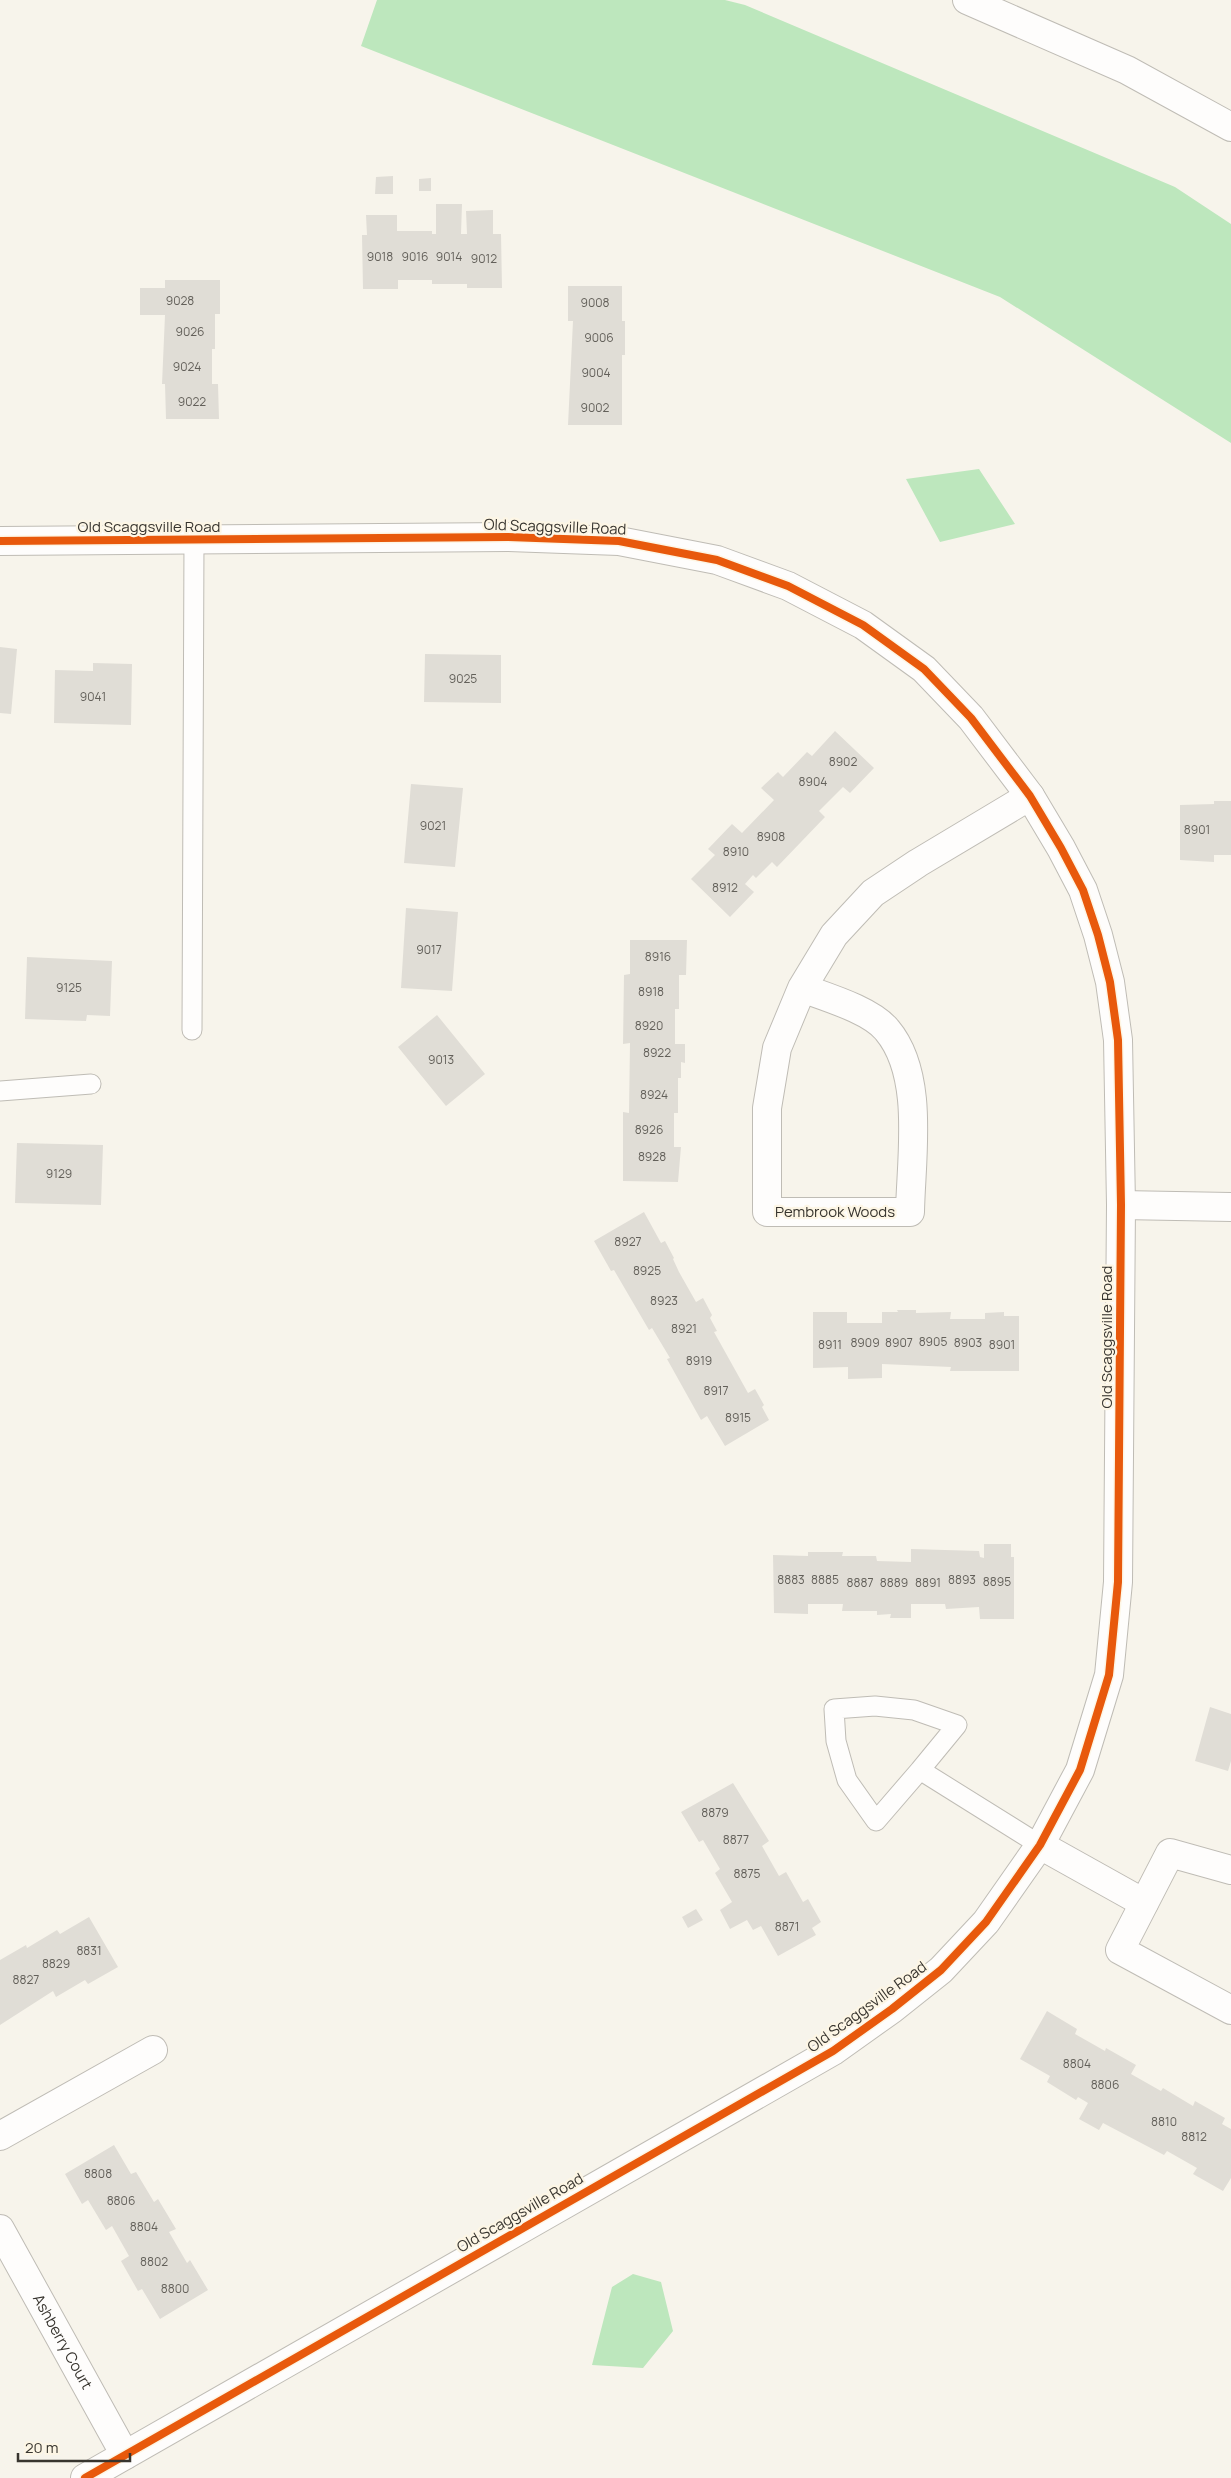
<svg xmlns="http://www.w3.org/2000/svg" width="1231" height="2478" font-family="Manrope,sans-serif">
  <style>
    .green { fill: #bde7bd }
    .building { fill: #e0ddd6 }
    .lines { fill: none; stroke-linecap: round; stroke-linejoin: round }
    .service-casing { stroke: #bfbcb5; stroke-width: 21 }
    .minor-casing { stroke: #bfbcb5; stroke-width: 30 }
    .motorway-casing { stroke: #bfbcb5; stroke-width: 30 }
    .service { stroke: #fefdfc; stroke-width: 19 }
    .minor { stroke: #fefdfc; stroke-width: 28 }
    .motorway { stroke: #fefdfc; stroke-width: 28 }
    .cycleway-casing { stroke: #fdf6e5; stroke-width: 11 }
    .cycleway { stroke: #e8590c; stroke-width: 8 }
    .labels { text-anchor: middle; stroke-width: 4.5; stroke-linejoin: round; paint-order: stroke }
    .number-label { font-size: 12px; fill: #63605a }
    .street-label { font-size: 15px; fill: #38352f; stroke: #fdf6e5 }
  </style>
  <rect width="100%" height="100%" fill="#f7f4eb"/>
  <path class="green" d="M 377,0 L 725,0 L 745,5 L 1175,187 L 1231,224 L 1231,443 L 1000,297 L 361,46 Z
    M 979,469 L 1015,524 L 940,542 L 906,479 Z
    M 633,2274 L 661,2282 L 673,2331 L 643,2368 L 592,2365 L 612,2287 Z"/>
  <path class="building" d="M 393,176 L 393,194 L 375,194 L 376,177 Z
    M 431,178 L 431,191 L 419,191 L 419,179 Z
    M 436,204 L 462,204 L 461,234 L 467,234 L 466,211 L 493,210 L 493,234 L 501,234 L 502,288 L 467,288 L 467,284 L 432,284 L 432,280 L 398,280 L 398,289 L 363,289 L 362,235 L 367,235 L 366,215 L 397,215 L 397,231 L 432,231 L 432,234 L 436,234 Z
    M 165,280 L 220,280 L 220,314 L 215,314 L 215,349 L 212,349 L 212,384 L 218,384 L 219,419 L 166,419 L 165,384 L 162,384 L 165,315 L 140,315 L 140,288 L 165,288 Z
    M 568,286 L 622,286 L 622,321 L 625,321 L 625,355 L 622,355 L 622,425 L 568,425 L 573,321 L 568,321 Z
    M 0,647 L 17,649 L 11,714 L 0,713 Z
    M 425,654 L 501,655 L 501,703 L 424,702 Z
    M 93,663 L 132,664 L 131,725 L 54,723 L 55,670 L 93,671 Z
    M 835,731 L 874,768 L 850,793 L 843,787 L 819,811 L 825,817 L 777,867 L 772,862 L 756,878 L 753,875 L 745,884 L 754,892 L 730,917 L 691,879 L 715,855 L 708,849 L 732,824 L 742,833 L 774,800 L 761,788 L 778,772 L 783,777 L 807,752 L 812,756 Z
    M 411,784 L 463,788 L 455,867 L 404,863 Z
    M 1214,801 L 1231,801 L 1231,855 L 1214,855 L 1214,862 L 1180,860 L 1180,805 L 1214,804 Z
    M 406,908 L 458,912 L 452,991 L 401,988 Z
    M 630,940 L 687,940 L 686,975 L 679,975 L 679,1009 L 675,1009 L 675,1044 L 685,1044 L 685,1063 L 681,1062 L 681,1078 L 678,1078 L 678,1113 L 674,1113 L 674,1147 L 681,1147 L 678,1182 L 623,1181 L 623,1112 L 629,1113 L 630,1043 L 623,1044 L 624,975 L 630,974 Z
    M 27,957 L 112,961 L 110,1016 L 87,1015 L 86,1021 L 25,1019 Z
    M 437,1015 L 485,1074 L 446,1106 L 398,1047 Z
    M 17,1143 L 103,1145 L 101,1205 L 15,1203 Z
    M 644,1212 L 661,1243 L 665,1241 L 674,1258 L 673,1259 L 679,1272 L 696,1302 L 703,1298 L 712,1315 L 710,1318 L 717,1331 L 714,1332 L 748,1393 L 755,1389 L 764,1405 L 762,1407 L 769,1420 L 725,1446 L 707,1416 L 701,1420 L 667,1359 L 670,1358 L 652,1328 L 649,1330 L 614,1270 L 611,1271 L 594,1241 Z
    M 897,1310 L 916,1310 L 916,1313 L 951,1312 L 950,1319 L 985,1319 L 985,1313 L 1004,1312 L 1004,1316 L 1019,1316 L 1019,1371 L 950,1371 L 951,1367 L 882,1364 L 882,1378 L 848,1379 L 848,1367 L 813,1368 L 813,1312 L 847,1312 L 847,1323 L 882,1323 L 882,1312 L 898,1312 Z
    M 984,1544 L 1011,1544 L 1011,1557 L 1014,1557 L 1014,1619 L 980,1619 L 979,1607 L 946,1609 L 945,1604 L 911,1604 L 911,1618 L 890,1618 L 891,1614 L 877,1615 L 877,1611 L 842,1611 L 843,1604 L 808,1604 L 808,1614 L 774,1613 L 773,1555 L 808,1556 L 808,1552 L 843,1552 L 842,1556 L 876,1556 L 877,1561 L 911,1562 L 911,1549 L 979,1551 L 980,1557 L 984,1558 Z
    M 1210,1707 L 1231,1714 L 1231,1761 L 1228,1771 L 1195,1761 Z
    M 733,1783 L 769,1841 L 762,1846 L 779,1876 L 786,1872 L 803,1902 L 808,1899 L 821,1922 L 812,1928 L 816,1935 L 778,1956 L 761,1926 L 753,1930 L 747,1920 L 730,1929 L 720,1910 L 732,1902 L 715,1873 L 720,1869 L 703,1840 L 699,1842 L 681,1812 Z
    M 696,1909 L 703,1920 L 688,1928 L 682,1917 Z
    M 89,1917 L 118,1967 L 88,1984 L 85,1980 L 56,1997 L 53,1991 L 0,2025 L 0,1960 L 26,1945 L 27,1948 L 57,1930 L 60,1934 Z
    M 1047,2011 L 1077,2029 L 1075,2034 L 1105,2051 L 1106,2048 L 1136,2065 L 1131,2074 L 1161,2091 L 1163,2088 L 1193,2106 L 1195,2101 L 1225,2118 L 1222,2124 L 1231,2129 L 1231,2178 L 1223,2191 L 1193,2174 L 1197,2168 L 1167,2151 L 1164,2155 L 1103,2123 L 1099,2130 L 1079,2119 L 1088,2103 L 1078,2097 L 1076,2100 L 1047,2082 L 1050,2076 L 1020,2059 Z
    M 114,2145 L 131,2174 L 136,2172 L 154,2202 L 158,2199 L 176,2229 L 169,2232 L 187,2263 L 190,2260 L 208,2290 L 160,2319 L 142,2289 L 138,2291 L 121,2261 L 129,2256 L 112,2226 L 106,2230 L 88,2200 L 82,2204 L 65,2174 Z"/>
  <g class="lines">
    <defs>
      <path id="service" d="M 192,1030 L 194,540
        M 0,1091 L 91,1084
        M 920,1770 L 957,1725 L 914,1710 L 875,1706 L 834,1709 L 836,1741 L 847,1780 L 876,1821 L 920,1770 L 1040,1845"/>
      <g id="minor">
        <path d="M 0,541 L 508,537 L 619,541 L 717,560 L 788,586 L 863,625 L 924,669 L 971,718 L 1030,796 L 1061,848 L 1083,890 L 1098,935 L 1110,982 L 1118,1040 L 1121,1205 L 1118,1582 L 1109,1675 L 1080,1770 L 1040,1845 L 986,1922 L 941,1970 L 892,2009 L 833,2051 L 85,2478"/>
        <path d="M 802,988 C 826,997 871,1010 887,1030 C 925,1075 911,1157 910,1212 L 767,1212 L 767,1108 L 777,1048 L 802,988 L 834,935 L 873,893 L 918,863 L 1030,796"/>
        <path d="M 1121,1205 L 1231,1207"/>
        <path d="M 1040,1845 L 1144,1903"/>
        <path d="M 1231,1870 L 1170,1853 L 1120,1950 L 1231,2010"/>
        <path d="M 0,2136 L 153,2050"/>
        <path id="s1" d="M 0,2229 L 125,2455"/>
      </g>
      <path id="motorway" d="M 967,0 L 1127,70 L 1231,127"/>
    </defs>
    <use href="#service" class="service-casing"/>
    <use href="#minor" class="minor-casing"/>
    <use href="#motorway" class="motorway-casing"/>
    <use href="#service" class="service"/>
    <use href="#minor" class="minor"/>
    <use href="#motorway" class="motorway"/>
    <defs>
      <path id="cycleway" d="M 0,541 L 508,537 L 619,541 L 717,560 L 788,586 L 863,625 L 924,669 L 971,718 L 1030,796 L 1061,848 L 1083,890 L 1098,935 L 1110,982 L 1118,1040 L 1121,1205 L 1118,1582 L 1109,1675 L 1080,1770 L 1040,1845 L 986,1922 L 941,1970 L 892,2009 L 833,2051 L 85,2478"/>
    </defs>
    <use href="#cycleway" class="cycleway-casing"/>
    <use href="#cycleway" class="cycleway"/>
  </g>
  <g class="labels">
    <g class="number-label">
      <text x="380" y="261">9018</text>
      <text x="415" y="261">9016</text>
      <text x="449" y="261">9014</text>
      <text x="484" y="263">9012</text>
      <text x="180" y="305">9028</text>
      <text x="595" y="307">9008</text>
      <text x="190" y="336">9026</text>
      <text x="599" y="342">9006</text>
      <text x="187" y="371">9024</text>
      <text x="596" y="377">9004</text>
      <text x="192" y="406">9022</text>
      <text x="595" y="412">9002</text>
      <text x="463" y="683">9025</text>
      <text x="93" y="701">9041</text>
      <text x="843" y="766">8902</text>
      <text x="813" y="786">8904</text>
      <text x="433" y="830">9021</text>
      <text x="1197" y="834">8901</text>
      <text x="771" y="841">8908</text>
      <text x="736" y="856">8910</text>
      <text x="725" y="892">8912</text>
      <text x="429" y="954">9017</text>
      <text x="658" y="961">8916</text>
      <text x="69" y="992">9125</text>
      <text x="651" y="996">8918</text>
      <text x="649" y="1030">8920</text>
      <text x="657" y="1057">8922</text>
      <text x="441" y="1064">9013</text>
      <text x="654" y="1099">8924</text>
      <text x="649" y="1134">8926</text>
      <text x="652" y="1161">8928</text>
      <text x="59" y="1178">9129</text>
      <text x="628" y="1246">8927</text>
      <text x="647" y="1275">8925</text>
      <text x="664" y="1305">8923</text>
      <text x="684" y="1333">8921</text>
      <text x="933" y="1346">8905</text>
      <text x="865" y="1347">8909</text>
      <text x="899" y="1347">8907</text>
      <text x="968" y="1347">8903</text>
      <text x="830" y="1349">8911</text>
      <text x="1002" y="1349">8901</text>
      <text x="699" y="1365">8919</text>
      <text x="716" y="1395">8917</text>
      <text x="738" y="1422">8915</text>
      <text x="791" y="1584">8883</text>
      <text x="825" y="1584">8885</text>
      <text x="962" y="1584">8893</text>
      <text x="997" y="1586">8895</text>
      <text x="860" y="1587">8887</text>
      <text x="894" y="1587">8889</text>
      <text x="928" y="1587">8891</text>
      <text x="715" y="1817">8879</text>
      <text x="736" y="1844">8877</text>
      <text x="747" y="1878">8875</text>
      <text x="787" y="1931">8871</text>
      <text x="89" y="1955">8831</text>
      <text x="56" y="1968">8829</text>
      <text x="26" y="1984">8827</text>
      <text x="1077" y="2068">8804</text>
      <text x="1105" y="2089">8806</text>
      <text x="1164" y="2126">8810</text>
      <text x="1194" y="2141">8812</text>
      <text x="98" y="2178">8808</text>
      <text x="121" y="2205">8806</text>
      <text x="144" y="2231">8804</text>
      <text x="154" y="2266">8802</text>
      <text x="175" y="2293">8800</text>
    </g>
    <g class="street-label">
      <text x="149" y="532">Old Scaggsville Road</text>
      <text transform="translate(555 527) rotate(2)" y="5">Old Scaggsville Road</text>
      <text x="835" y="1217">Pembrook Woods</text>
      <text transform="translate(1107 1337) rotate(-90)" y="5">Old Scaggsville Road</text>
      <text transform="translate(867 2007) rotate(-36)" y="5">Old Scaggsville Road</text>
      <text transform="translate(520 2213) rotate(-30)" y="5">Old Scaggsville Road</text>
      <text dy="5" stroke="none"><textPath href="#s1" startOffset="129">Ashberry Court</textPath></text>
    </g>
  </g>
  <path d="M18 2453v8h112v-8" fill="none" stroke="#38352f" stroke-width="2.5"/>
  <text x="25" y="2453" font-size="15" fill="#38352f" stroke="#fdf6e5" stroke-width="4" paint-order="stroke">20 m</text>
</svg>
